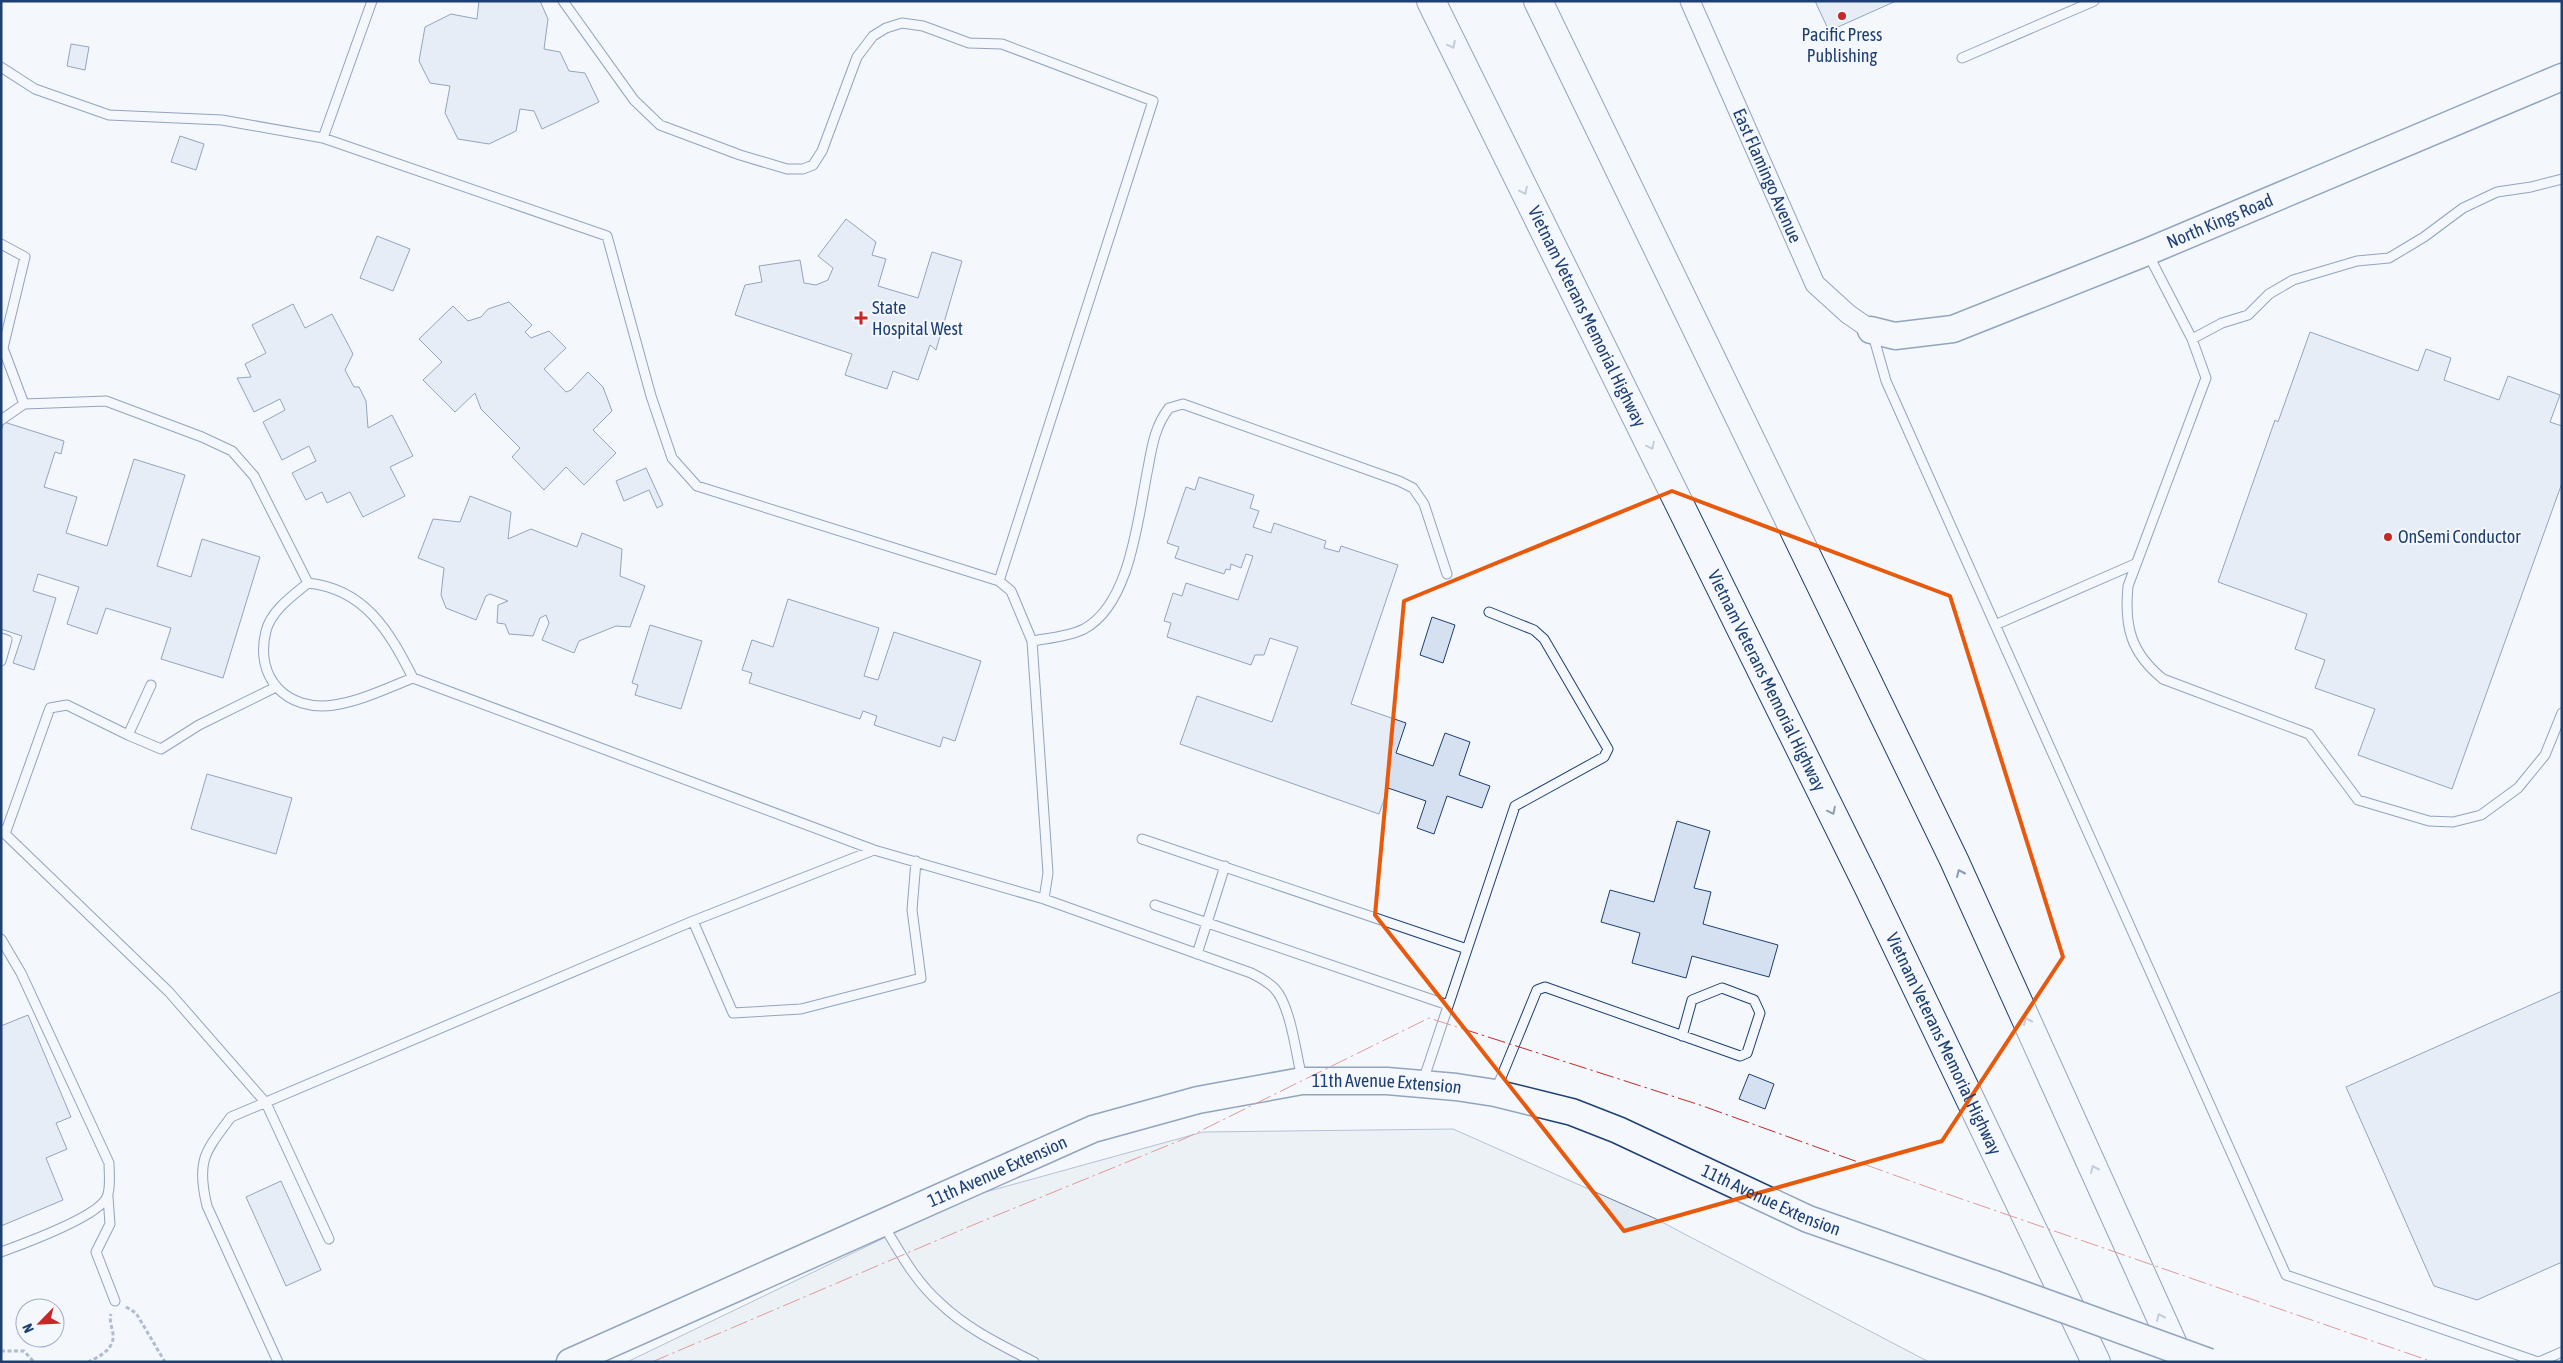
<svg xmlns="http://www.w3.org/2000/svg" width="2563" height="1363" font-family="'Asap Condensed',sans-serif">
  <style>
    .green { fill: #e3e9f0; stroke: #687fa3 }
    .building { fill: #d5e0f0; stroke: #1d3f73 }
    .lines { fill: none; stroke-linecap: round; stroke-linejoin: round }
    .lane-casing { stroke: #1d3f73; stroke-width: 11 }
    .street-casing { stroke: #1d3f73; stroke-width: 21 }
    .secondary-casing { stroke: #1d3f73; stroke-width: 29 }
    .highway-casing { stroke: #1d3f73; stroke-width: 30 }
    .path { stroke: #5e769c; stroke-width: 3; stroke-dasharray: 4 2.5; stroke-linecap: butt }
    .lane { stroke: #f4f7fb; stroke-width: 9 }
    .street { stroke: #f4f7fb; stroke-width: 19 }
    .secondary { stroke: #f4f7fb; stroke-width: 26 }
    .highway { stroke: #f4f7fb; stroke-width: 28 }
    .secondary-bridge-casing { stroke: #1d3f73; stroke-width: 29; stroke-linecap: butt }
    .secondary-bridge { stroke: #f4f7fb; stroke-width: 26 }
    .power { stroke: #c62828; stroke-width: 1; stroke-dasharray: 18 4 2.5 4; stroke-linecap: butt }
    .oneway { stroke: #889bb7 }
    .marked { fill: none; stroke: #e8590c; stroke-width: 4; stroke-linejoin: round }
    .poi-dot { fill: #c62828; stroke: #f4f7fb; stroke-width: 2 }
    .labels { text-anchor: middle; stroke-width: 4; stroke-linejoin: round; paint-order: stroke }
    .poi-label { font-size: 18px; fill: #1d3f73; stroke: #f4f7fb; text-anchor: start }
    .street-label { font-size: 18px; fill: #1d3f73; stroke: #f4f7fb }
  </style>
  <rect width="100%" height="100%" fill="#f4f7fb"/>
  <path class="green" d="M 1453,1129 L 1654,1218 L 1929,1362 L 627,1362 L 971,1196 L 1203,1132 Z"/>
  <path class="building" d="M 479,1 L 540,1 L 548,19 L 544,49 L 560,52 L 569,71 L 585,73 L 599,102 L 542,129 L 534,111 L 520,109 L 516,131 L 489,144 L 458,139 L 445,113 L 450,86 L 430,83 L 419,61 L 425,27 L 451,14 L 477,19 Z
    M 1815,1 L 1896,1 L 1829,31 Z
    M 71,44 L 89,47 L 85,70 L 67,66 Z
    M 180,136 L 204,144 L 196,170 L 171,162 Z
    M 846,219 L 876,242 L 872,255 L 886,259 L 878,286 L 918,298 L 932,252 L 962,261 L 936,350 L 930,345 L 918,380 L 893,371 L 887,389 L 845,375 L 852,354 L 735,315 L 745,285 L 762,282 L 759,266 L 800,260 L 804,283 L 816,285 L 828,280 L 833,268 L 818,256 Z
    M 377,236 L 410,249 L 393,291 L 360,278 Z
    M 509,302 L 532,325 L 525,332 L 531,338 L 549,331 L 566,348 L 544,369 L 566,392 L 571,390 L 588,372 L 603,387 L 612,411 L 593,430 L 616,453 L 584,485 L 566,467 L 544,490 L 512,457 L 520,448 L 481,409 L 475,393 L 455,412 L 423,380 L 442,362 L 419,339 L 453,306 L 468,321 L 481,317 L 488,309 Z
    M 293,304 L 305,328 L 332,314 L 353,354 L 345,370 L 354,387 L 359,387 L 366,401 L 368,428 L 392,415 L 413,456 L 390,467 L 405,496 L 363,517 L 350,492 L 327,503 L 322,492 L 306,500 L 292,473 L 316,461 L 309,446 L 282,460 L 263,422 L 285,410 L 280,399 L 254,412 L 237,378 L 251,377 L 245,364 L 266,353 L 252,325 Z
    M 2310,332 L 2418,371 L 2426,349 L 2451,358 L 2444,380 L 2499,400 L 2508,376 L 2560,395 L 2550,422 L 2562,426 L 2562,483 L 2452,789 L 2358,755 L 2375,709 L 2315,688 L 2325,660 L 2295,649 L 2307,614 L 2218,582 L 2275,420 L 2278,422 Z
    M 4,422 L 64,441 L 61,454 L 55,452 L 44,487 L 77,497 L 66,533 L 107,546 L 134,459 L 185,475 L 157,566 L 191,577 L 202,539 L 260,557 L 223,678 L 161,659 L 171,628 L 106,608 L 97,634 L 67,624 L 79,587 L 38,574 L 33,591 L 56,598 L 34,670 L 13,663 L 22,636 L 1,629 L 1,431 Z
    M 646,468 L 663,505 L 657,508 L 649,490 L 624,501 L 616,481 Z
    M 1199,477 L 1254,495 L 1250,508 L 1259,511 L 1253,527 L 1271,533 L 1274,523 L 1326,541 L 1324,548 L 1339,552 L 1341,546 L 1398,565 L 1351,704 L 1406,723 L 1396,753 L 1433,766 L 1445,733 L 1470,742 L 1459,775 L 1490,786 L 1482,808 L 1447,796 L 1434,834 L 1417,828 L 1426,801 L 1388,788 L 1379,814 L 1180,744 L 1197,696 L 1272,722 L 1298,647 L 1270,638 L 1264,655 L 1255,655 L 1251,665 L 1167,637 L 1171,623 L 1164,621 L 1173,593 L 1182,596 L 1186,583 L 1238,600 L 1253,556 L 1246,554 L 1241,568 L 1231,564 L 1230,570 L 1226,569 L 1224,574 L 1175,558 L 1179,547 L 1167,543 L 1186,487 L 1195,490 Z
    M 470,496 L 511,512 L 508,539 L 531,529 L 577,547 L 582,533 L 622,549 L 620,576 L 645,586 L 630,627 L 616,626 L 579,641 L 574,653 L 542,640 L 549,623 L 546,615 L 540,618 L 533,636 L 509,634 L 505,624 L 497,623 L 498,605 L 508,601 L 490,594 L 486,596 L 476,620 L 446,608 L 441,595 L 444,568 L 418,558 L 433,519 L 460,522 Z
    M 788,599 L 879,628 L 864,676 L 878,680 L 894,632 L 981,661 L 955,741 L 943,737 L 940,747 L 874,725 L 877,716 L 863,711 L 860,719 L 749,683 L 752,673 L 742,670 L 752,640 L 773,647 Z
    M 1432,617 L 1455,625 L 1443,663 L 1420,655 Z
    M 650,625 L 702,641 L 681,709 L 635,695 L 638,685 L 632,683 Z
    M 207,774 L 292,798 L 276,854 L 191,829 Z
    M 1677,821 L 1710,831 L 1694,888 L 1711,892 L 1703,924 L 1778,945 L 1769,977 L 1692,956 L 1686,978 L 1632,963 L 1640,933 L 1601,922 L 1610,890 L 1654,902 Z
    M 2562,991 L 2562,1262 L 2477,1300 L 2434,1286 L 2346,1087 Z
    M 28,1015 L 71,1117 L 56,1123 L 67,1149 L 46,1158 L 63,1200 L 1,1226 L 1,1026 Z
    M 1749,1074 L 1774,1084 L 1765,1109 L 1739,1099 Z
    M 281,1181 L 321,1270 L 286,1286 L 246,1197 Z"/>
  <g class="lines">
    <defs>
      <path id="lane" d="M 563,1 L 634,100 L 660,125 L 740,155 L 787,169 L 803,169 L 813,165 L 822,151 L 857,57 L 873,36 L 886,28 L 902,23 L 923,26 L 969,43 L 1002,44 L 1153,101 L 999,581 L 1011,591 L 1032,641 L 1048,873 L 1044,899 L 1251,973 C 1259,977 1267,981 1274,988 C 1291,1005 1296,1055 1302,1078
        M 1962,58 L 2094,1
        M 1,67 L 35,89 L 109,115 L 222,120 L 323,138 L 607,236 L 651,396 L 672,458 L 697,486 L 999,581
        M 323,138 L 372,1
        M 1,244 L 25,257 L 3,348 L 24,404
        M 2148,254 L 2192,339 L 2206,378 L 2128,586 C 2124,627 2131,653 2163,679 L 2309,734 L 2358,800 L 2429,821 L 2453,822 L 2481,815 L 2518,788 L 2545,755 L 2562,713
        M 1873,335 L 1886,381 L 2286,1275 L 2538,1362
        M 2192,339 L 2222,323 L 2248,315 L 2269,294 L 2293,280 L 2357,261 L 2389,258 L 2424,237 L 2463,208 L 2497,192 L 2531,187 L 2562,179
        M 1,420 L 24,404 L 106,401 L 202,437 L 232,451 L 254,476 L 308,583
        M 308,583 C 365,589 389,631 413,678 C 387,688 361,701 334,705 C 287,712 254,678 266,631 C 271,611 292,596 308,583 Z
        M 1995,625 L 2135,564
        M 1,638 L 7,640 L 1,661
        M 1032,641 C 1048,638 1068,637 1084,629 C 1131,604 1138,516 1148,468 C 1152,446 1155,426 1169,408 L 1183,404 L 1399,481 L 1413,488 L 1424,504 L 1447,574
        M 413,678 L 874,850 L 1044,899
        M 151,685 L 128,735 L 161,749 L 199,725 L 276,687
        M 1,830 L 169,992 L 266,1103 L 329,1239
        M 5,834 L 50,708 L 67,705 L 128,735
        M 1142,839 L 1467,949
        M 1155,905 L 1448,1005
        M 693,921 L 733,1013 L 801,1009 L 921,978 L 912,910 L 916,861
        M 1,939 L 21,973 L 109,1163 C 109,1172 111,1189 107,1197 C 98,1217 23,1244 1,1252
        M 1197,954 L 1225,866
        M 1423,1081 L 1515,806 L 1604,757 L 1608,749 L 1544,639 L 1534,630 L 1489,612
        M 1496,1090 L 1537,990 L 1545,987 L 1740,1056 L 1747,1053 L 1760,1013 L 1754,1000 L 1722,988 L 1692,1000 L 1682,1036
        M 108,1197 L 110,1224 L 96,1252 L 115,1301
        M 884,1226 C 900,1253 916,1282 940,1303 C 967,1329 1001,1345 1034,1362
        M 278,1362 L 207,1206 C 196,1160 205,1152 231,1117 L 693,921 L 874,850
        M 2539,1362 L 2562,1352"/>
      <g id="street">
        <path id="s1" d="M 1690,1 L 1815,284 L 1848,314 L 1871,330"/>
      </g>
      <g id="secondary">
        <path id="s2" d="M 1871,330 L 1895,336 L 1953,329 L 2147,252 L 2562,77"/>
        <path id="s3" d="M 570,1362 L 1093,1129 L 1198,1100 L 1302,1081 L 1387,1081 L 1456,1087 L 1495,1093 L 1572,1112 L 1618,1130 L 1808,1219 L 1994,1284"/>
      </g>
      <g id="highway">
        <path id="s4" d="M 1431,1 L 1868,886 L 2096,1362"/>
        <path d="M 1538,1 L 1954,860 L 2181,1362"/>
      </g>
    </defs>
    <use href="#lane" class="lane-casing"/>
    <use href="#street" class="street-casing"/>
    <use href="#secondary" class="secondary-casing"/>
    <use href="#highway" class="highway-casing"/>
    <path class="path" d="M 126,1307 L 136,1313 L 165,1362
      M 1,1351 L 24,1351 L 34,1362
      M 88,1362 C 99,1357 115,1349 113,1334 C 112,1327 109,1320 111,1314"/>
    <use href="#lane" class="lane"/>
    <use href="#street" class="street"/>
    <use href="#secondary" class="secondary"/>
    <use href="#highway" class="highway"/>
    <defs>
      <path id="secondary-bridge" d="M 1994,1284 L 2209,1362"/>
    </defs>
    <use href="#secondary-bridge" class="secondary-bridge-casing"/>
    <use href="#secondary-bridge" class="secondary-bridge"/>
    <path class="power" d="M 652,1362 L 973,1225 L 1186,1138 L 1429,1018 L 1700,1105 L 1930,1188 L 2433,1362"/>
  </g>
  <defs><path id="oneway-chevron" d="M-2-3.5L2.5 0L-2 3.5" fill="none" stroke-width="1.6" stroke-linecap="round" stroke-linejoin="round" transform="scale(1.25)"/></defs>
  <g class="oneway">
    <use href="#oneway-chevron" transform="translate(1452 45) rotate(64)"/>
    <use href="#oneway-chevron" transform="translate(1524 191) rotate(64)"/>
    <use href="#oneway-chevron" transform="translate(1651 446) rotate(64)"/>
    <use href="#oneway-chevron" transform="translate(1832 811) rotate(64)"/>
    <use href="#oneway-chevron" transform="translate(1960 873) rotate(-114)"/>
    <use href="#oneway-chevron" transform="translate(2027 1021) rotate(-114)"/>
    <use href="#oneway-chevron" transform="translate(2094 1169) rotate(-114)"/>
    <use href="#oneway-chevron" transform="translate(2160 1317) rotate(-114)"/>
  </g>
  <path d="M0 0H2563V1363H0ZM 1672,491 L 1950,596 L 2063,957 L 1942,1141 L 1624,1231 L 1375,915 L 1404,601 Z" fill="#f4f7fb" fill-opacity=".55" fill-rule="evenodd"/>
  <path class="marked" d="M 1672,491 L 1950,596 L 2063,957 L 1942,1141 L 1624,1231 L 1375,915 L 1404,601 Z"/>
  <g class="poi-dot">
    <circle cx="1842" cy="16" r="5"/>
    <path d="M858.5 310.5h5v5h5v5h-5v5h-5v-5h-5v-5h5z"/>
    <circle cx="2388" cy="537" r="5"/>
  </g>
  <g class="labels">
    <g class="poi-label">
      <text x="1842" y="41" text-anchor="middle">Pacific Press<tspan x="1842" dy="21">Publishing</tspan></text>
      <text x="872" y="314">State<tspan x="872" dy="21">Hospital West</tspan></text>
      <text x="2398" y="543">OnSemi Conductor</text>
    </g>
    <g class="street-label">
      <text dy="6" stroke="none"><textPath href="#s1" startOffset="191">East Flamingo Avenue</textPath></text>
      <text dy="6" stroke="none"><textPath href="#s2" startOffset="371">North Kings Road</textPath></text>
      <text dy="6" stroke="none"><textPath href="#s4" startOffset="352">Vietnam Veterans Memorial Highway</textPath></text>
      <text dy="6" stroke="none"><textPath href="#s4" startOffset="758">Vietnam Veterans Memorial Highway</textPath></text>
      <text dy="6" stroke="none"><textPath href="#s4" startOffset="1162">Vietnam Veterans Memorial Highway</textPath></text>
      <text dy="6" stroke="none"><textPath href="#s3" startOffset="872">11th Avenue Extension</textPath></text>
      <text dy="6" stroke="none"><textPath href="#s3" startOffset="468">11th Avenue Extension</textPath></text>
      <text dy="6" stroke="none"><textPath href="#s3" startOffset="1278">11th Avenue Extension</textPath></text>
    </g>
  </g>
  <rect width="2563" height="1363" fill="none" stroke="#1d3f73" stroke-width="5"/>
  <g transform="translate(40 1323) rotate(246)"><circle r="24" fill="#f4f7fb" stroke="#9eadc5"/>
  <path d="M0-4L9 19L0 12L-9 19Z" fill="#c62828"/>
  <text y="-8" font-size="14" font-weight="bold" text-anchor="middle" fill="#1d3f73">N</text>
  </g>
</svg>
